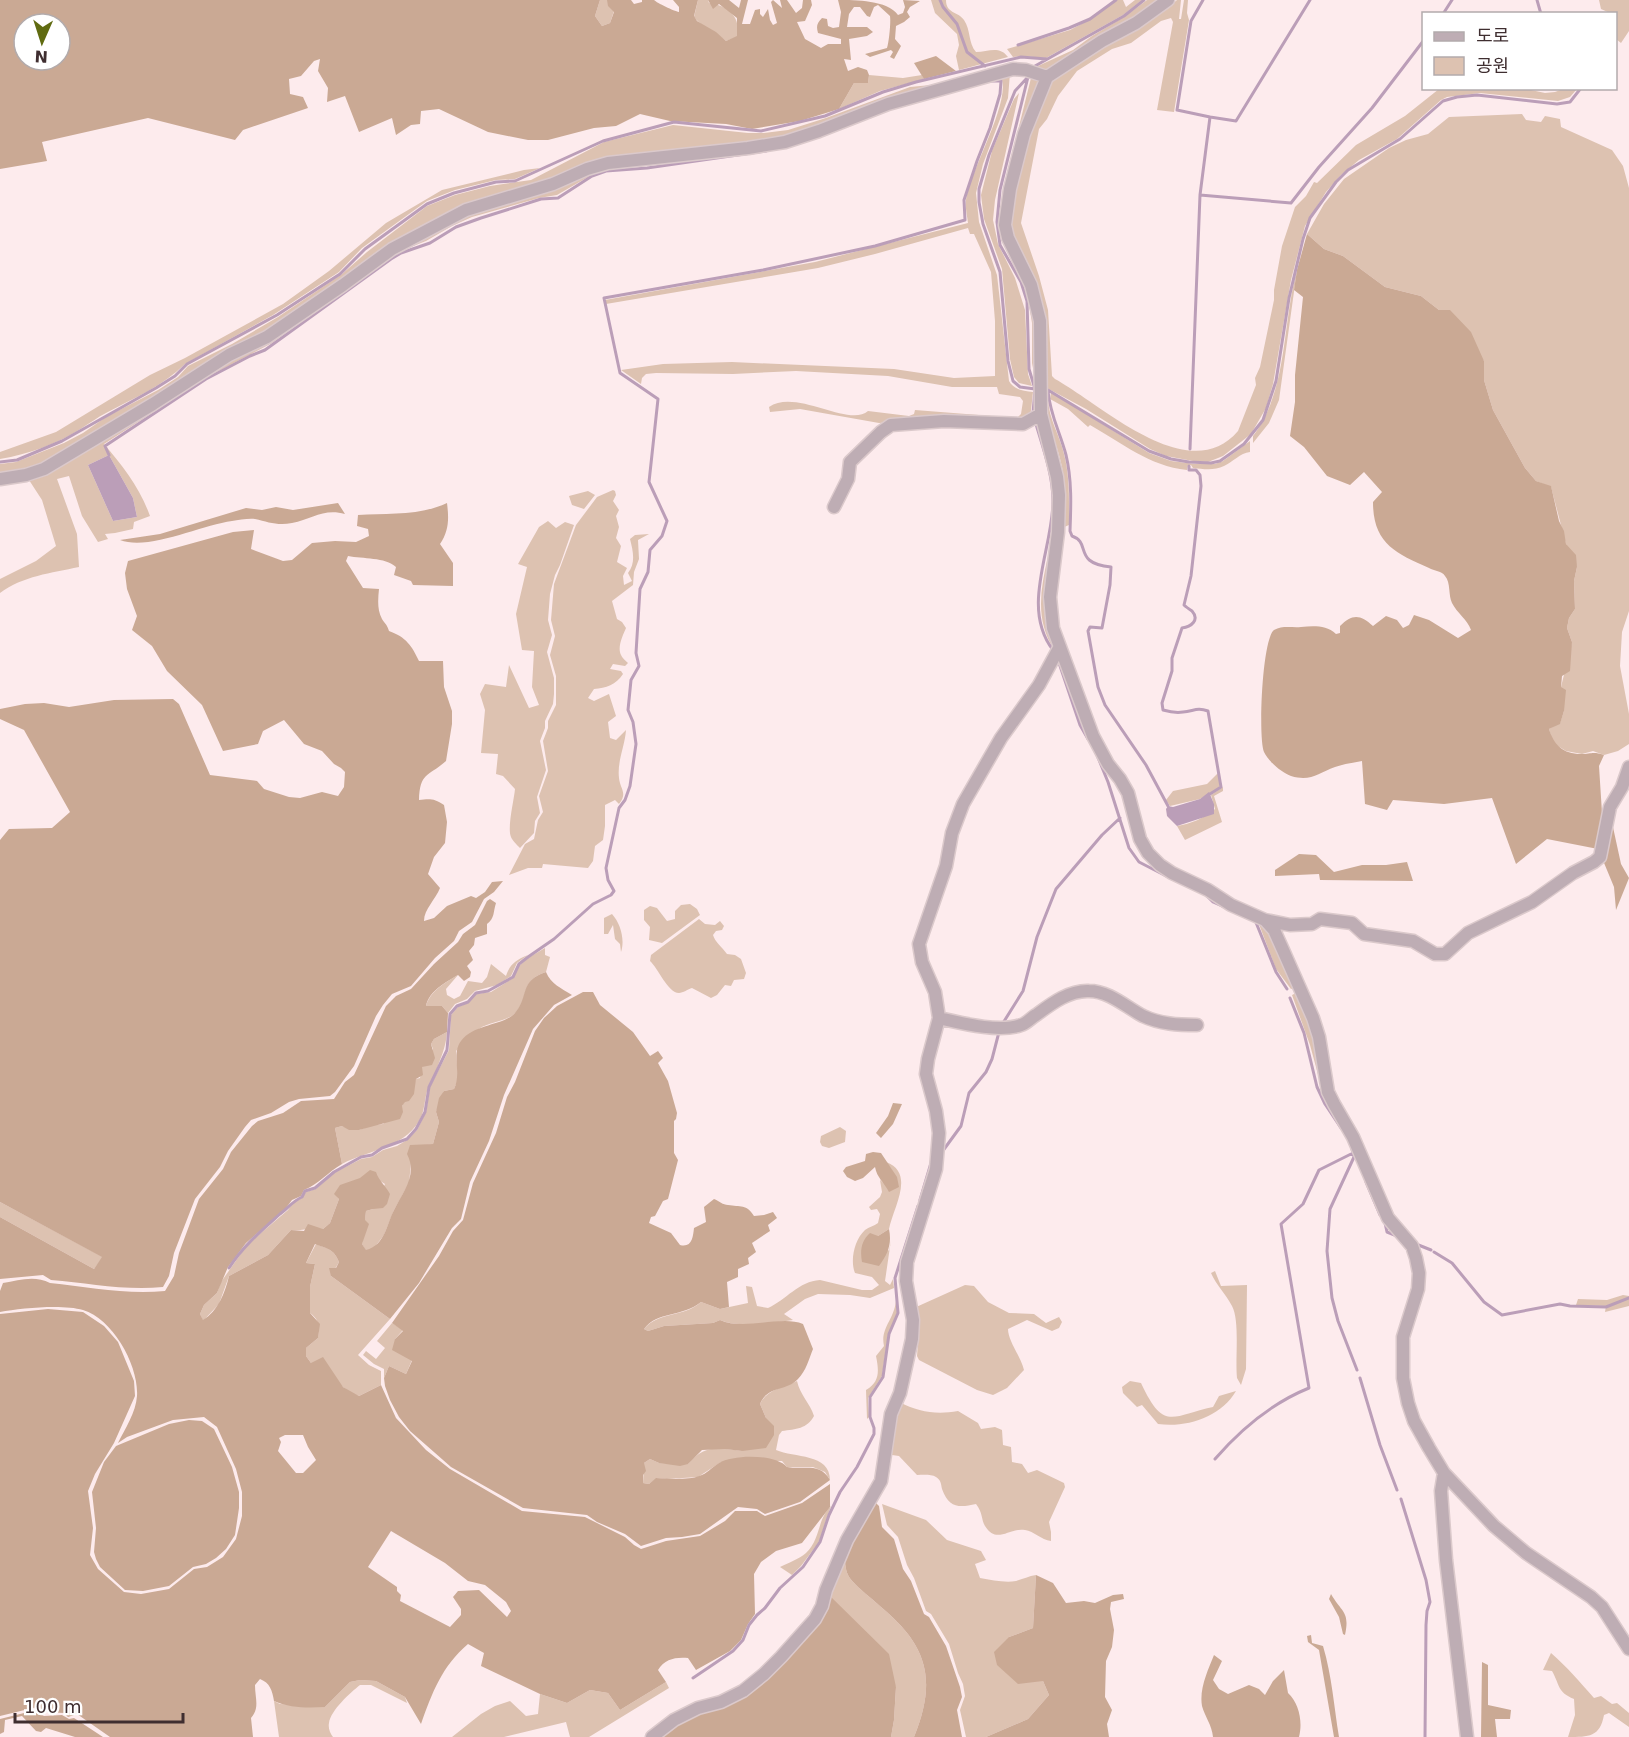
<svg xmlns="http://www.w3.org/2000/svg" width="1629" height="1737" font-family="'DejaVu Sans','Noto Sans KR',sans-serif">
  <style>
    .green { fill: #ddc2b1; fill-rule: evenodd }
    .forest { fill: #caa994; fill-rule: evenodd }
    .water { fill: #bb9eb8 }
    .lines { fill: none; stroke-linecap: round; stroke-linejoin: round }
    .stream { stroke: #bb9eb8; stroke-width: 3 }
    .minor-casing { stroke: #dbc9cb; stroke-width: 15 }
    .minor { stroke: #beadb4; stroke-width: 12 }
  </style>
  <rect width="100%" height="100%" fill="#fdebed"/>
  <path class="green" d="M 600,0 L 608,0 L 614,11 L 610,23 L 602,26 L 595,16 Z
    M 698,0 L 708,0 L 709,3 C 727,5 742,17 737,37 L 726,41 C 717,33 699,25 694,17 Z
    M 931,0 L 946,0 C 946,14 958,11 964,20 C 971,30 968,43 976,52 C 988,52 999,45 1008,57 L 959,70 L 956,56 L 959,45 L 957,34 L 935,13 Z
    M 1117,0 L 1123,0 L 1126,7 L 1135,0 L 1142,0 L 1123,15 L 1046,58 L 1022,56 L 1013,57 L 1007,49 L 1070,30 L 1091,19 Z
    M 1147,0 L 1163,0 L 1054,68 L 1045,70 L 1022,67 L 785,139 L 563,176 L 466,208 L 320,295 L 273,327 L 46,464 L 0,476 L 0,464 L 16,462 L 64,443 L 83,433 L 106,417 L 158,390 L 178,377 L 188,366 L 232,344 L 278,317 L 342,274 L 367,252 L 427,206 L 455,195 L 490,186 L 531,180 L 604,142 L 673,125 L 748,133 L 764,133 L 788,130 L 826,118 L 910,87 L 931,85 L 1014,63 L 1038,66 L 1073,50 L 1092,36 L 1124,17 Z
    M 1177,0 L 1181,0 L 1179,19 L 1181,19 L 1184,0 L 1188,0 L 1187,13 L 1189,20 L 1174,112 L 1157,110 L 1173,22 L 1171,18 L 1161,21 L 1131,43 L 1112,49 L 1077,71 L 1058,96 L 1047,119 L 1039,129 L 1021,223 L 1039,276 L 1048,310 L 1052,376 L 1055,379 C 1101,404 1189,489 1238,431 L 1256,385 L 1255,378 L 1260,367 L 1274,300 L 1274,290 L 1282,246 L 1295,207 L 1306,196 L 1314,182 L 1317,183 L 1356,145 L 1405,116 L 1439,89 L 1522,88 L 1545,93 L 1555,92 L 1563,89 L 1577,89 L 1570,97 L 1558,101 L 1480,93 L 1447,97 L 1441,100 L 1397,139 L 1359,160 L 1341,175 L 1326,192 L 1305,226 L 1291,280 L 1273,384 L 1266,408 L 1251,434 L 1223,456 L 1208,462 L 1193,461 L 1166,456 L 1150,449 L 1086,409 L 1045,387 L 1045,358 L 1019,250 L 1009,223 L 1018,167 L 1050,84 L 1057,75 L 1170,6 Z
    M 1599,0 L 1629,0 L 1629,31 L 1621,43 L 1616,39 L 1617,22 L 1616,14 L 1610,13 L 1601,9 Z
    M 1010,73 L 1008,98 L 983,164 L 976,193 L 979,222 L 997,275 L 1009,381 C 1014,390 1024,391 1033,392 L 1030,419 L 1021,422 L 943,419 L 879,423 L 800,409 L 770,412 L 769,407 C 796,388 849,428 868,411 L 909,416 L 914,414 L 915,410 L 1017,418 L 1021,414 L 1023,401 L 1020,397 L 999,394 L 997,387 L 952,387 L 888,376 L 796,371 L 733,374 L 656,373 L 646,374 L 642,378 L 641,384 L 621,370 L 663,364 L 732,362 L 894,369 L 954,378 L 995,376 L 995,321 L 991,272 L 974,234 L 970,234 L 968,228 L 875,254 L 818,268 L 606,304 L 605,300 L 815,262 L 968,223 C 967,215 965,207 966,200 C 970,170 1012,101 1001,77 L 885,109 L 806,140 L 789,145 L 747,153 L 605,170 L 595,173 L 557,195 L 539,198 L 472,217 L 452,226 L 426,241 L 398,252 L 272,343 L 211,375 L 104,444 C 123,466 140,488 150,516 L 134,522 L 133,529 L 115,533 L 105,534 L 108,539 L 98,542 L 82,516 L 69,476 L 57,479 L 77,534 L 79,567 C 51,573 23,576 0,593 L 0,579 L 36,561 L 56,546 L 42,500 L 29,480 L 0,485 L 0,482 L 46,471 L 243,351 L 275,334 L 333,295 L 391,251 L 456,219 L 508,200 L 551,188 L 608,165 L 779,145 L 818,133 L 888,106 ZM 109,455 L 133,498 L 137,517 L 113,521 L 88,465 Z
    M 1032,74 L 1039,80 L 1039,84 L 1002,214 L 1034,307 L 1037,389 L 1032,363 L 1032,323 L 1027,292 L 1005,247 L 999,230 L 1003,191 Z
    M 869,75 L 903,78 L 922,75 L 924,79 L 880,91 L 839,109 L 854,83 L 868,83 Z
    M 1019,93 L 995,200 L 993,220 L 998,244 L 1015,278 L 1025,310 L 1028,374 L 1032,386 L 1019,383 L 1014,377 L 1010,359 L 1002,269 L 984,219 L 981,195 L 992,151 L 1014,99 Z
    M 1522,114 L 1526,120 L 1541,122 L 1545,116 L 1560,119 L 1561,127 L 1612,150 L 1623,166 L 1629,188 L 1629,611 L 1622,632 L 1620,666 L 1629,714 L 1629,744 L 1618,751 L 1604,755 L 1593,751 L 1582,754 L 1566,751 L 1553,743 L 1549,729 L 1560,723 L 1564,711 L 1561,687 L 1572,642 L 1567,628 L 1569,618 L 1575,609 L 1574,581 L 1577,567 L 1566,544 L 1551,487 L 1536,481 L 1525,468 L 1493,410 L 1484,380 L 1484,361 L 1439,310 L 1421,296 L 1385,287 L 1343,256 L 1324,249 L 1307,234 L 1324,204 L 1344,179 L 1389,148 L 1406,140 L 1428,134 L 1449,117 Z
    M 540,168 L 515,179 L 496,180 L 455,190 L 427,201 L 362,248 L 339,272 L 273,315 L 185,364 C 163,386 134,398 106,413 C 98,417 90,423 82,428 C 57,444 29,454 0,459 L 0,452 L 56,432 L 150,375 L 185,358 L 283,304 L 329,271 L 386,223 L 442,190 L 524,170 Z
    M 1297,270 L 1279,400 L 1269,423 L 1253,443 L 1253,436 C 1288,390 1282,325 1297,270 Z
    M 1051,392 L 1149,453 L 1171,461 L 1195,464 L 1215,464 L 1223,461 L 1250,441 L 1250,452 C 1240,453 1233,462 1224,466 C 1214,471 1203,469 1193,468 L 1191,465 L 1188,465 L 1187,470 C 1149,466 1122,443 1090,425 L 1088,427 L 1068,409 L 1050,399 Z
    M 1045,399 L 1048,400 C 1049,419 1060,436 1064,454 C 1070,477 1069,501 1069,525 L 1062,528 C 1064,507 1066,487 1062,467 C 1057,443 1047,424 1045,399 Z
    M 1040,417 C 1048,444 1058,475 1057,503 C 1057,542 1043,583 1048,622 C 1050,631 1054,640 1058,648 L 1055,651 C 1024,604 1054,559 1055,510 C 1055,479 1046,450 1036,419 Z
    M 613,490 L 615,491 L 616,495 L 613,501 L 619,510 L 616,516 L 619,527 L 616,538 L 621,546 L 617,562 L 627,568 L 623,576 L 624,585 L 632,581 L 628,573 C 636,563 633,551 630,539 L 635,535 L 649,534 L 638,540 L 639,559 L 634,572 L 633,585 L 612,601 L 617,619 L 622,622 L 626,628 C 623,635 617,647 621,655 C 622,658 625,660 628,663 L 625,666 L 613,664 L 610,669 L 621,671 L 623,674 C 616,685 606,688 594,689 L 588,698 L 594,701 L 609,694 L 616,716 L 608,722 L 610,738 L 616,740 L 626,730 C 625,746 617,761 619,778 C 620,789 628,793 619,804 L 615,800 L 605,805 L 605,826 L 603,840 L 595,846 L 593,861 L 588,868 L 543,864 L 542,868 L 528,868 L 509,875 L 525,844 L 534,839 L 538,820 L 543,812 L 539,796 L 548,771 L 543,741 L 548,728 L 548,721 L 556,705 L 556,676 L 550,655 L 555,636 L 551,620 L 554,584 L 576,525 L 597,497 Z
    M 588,491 L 595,495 L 584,509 L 572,505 L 569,496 Z
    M 548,521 L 556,528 L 565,522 L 574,525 L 560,565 L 555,575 L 550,594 L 548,620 L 552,635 L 547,652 L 554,678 L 554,694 L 553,704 L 545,721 L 545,728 L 540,741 L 546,770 L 537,797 L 540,813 L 535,821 L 534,833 L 520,848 C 517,845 512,840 511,837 C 507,828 514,800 515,789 L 503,776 L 496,774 L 498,754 L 481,753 L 485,710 L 480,694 L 485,684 L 506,687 L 509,665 L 529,708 L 539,705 L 532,687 L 534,651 L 522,650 L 516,614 L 527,567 L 518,564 L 539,527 Z
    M 1218,773 L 1220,787 L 1200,799 L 1170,806 L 1166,800 L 1173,791 L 1207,784 Z
    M 1223,787 L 1223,791 L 1214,796 L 1222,822 L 1185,840 L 1177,826 C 1191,824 1204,818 1215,809 L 1211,795 Z
    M 690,904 L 697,909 L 700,915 L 662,943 L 649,940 L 650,927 L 644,920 L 644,910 L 650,906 L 657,908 L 667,921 L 675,919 L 675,911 L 681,905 Z
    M 612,914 C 621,924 625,940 621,952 L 620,944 L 615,939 L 613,925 L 608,934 L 604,934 L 604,918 Z
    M 699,919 L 705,924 L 715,925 L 720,921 L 724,926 L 722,930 L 716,931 L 713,935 C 715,942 722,947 727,954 L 735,955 L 741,959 L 746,973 L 744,979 L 734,980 L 731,986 L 725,985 L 717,995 L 711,998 L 692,988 C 688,989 683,993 679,993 C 668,993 658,968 650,961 L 651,955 Z
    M 1257,919 L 1264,924 L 1297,987 L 1291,989 L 1276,969 Z
    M 545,948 L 545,955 L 550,957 L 546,972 C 518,981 531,998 514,1014 C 505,1022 489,1022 479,1029 C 471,1035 463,1044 456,1051 L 458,1080 L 454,1089 L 444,1091 L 436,1112 L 439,1122 L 433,1144 L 427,1145 L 411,1163 L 409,1183 L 394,1210 L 384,1235 L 374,1248 L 366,1251 L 362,1244 L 366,1211 L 373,1209 L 385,1184 C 366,1171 350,1183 335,1194 L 339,1199 L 330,1223 L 323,1229 C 313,1227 302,1231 291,1230 L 268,1255 L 229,1276 L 219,1304 L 203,1321 L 200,1314 L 204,1305 L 217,1293 L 221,1282 L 247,1245 L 288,1210 L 293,1203 L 302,1198 L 306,1192 L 316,1189 L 334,1173 L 361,1159 L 372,1157 L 383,1150 L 397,1146 L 407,1140 L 417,1130 L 426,1112 L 430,1087 L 449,1050 L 451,1015 L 458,1007 L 468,1003 L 476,994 L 491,992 L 513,978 L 519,966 L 528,958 Z
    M 528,955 L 517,963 L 511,976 L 497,985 L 475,991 L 467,999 L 455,1004 L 448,1013 L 442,1006 L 426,1006 C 430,991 446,982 458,975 L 446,989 L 447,995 L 454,999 L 460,996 L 468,981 L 482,983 L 487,977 L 491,964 L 506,976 C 510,964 516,960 528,955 Z
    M 1298,992 L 1317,1043 L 1327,1096 L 1341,1124 L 1352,1140 L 1388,1219 L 1401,1236 L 1388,1230 L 1386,1221 L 1377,1208 L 1360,1158 L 1356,1156 L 1350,1139 L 1325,1100 L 1310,1045 L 1292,995 Z
    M 447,1032 C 446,1047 441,1057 436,1071 C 434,1077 429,1082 428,1088 C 425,1096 425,1106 422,1115 C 408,1148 370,1149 342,1164 L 335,1128 L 342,1126 L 359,1130 L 373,1125 L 383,1124 L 402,1106 L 416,1079 L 420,1078 L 422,1067 L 433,1049 L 431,1044 L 434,1039 Z
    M 840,1127 L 846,1131 L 845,1142 L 829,1148 L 822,1146 L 820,1142 L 821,1136 Z
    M 886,1162 C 916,1173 893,1208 889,1229 L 878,1236 L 889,1251 L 891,1240 L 885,1281 L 890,1285 L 893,1279 L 894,1288 L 870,1298 L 850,1295 L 818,1294 L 805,1299 L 784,1314 L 793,1320 C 773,1323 737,1328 720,1320 L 713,1323 L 664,1326 L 648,1331 L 644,1329 C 659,1311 683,1318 701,1302 L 720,1309 L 748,1303 L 746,1286 L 752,1287 L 757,1306 L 768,1308 C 786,1300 799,1281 820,1280 L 862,1290 L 872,1290 L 879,1285 L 872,1277 L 855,1273 C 850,1261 854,1240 865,1230 C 869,1227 874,1226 878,1223 L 880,1214 L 877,1209 L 871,1210 L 869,1207 L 880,1197 L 882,1192 L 880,1180 L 886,1185 L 892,1170 Z
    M 0,1202 L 103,1257 L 94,1269 L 0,1217 Z
    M 316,1244 C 328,1249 334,1249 339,1262 L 331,1276 L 390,1319 L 358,1355 L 369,1365 L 381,1371 L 381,1385 L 359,1396 L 351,1393 L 311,1363 L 306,1356 L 306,1348 L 318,1338 C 319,1327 320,1320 310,1313 L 310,1287 L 315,1264 L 306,1263 Z
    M 1215,1271 L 1221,1286 L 1247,1285 L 1246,1369 L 1241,1385 L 1237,1378 C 1235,1358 1240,1321 1232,1306 C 1226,1294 1216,1285 1211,1273 Z
    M 965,1285 L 974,1286 L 988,1302 L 1009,1313 L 1034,1314 L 1046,1323 L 1059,1317 L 1062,1322 L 1059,1328 L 1052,1331 L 1027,1320 L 1008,1329 C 1008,1341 1021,1357 1024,1370 L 1007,1388 L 993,1395 L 977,1390 L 919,1360 L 917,1356 L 919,1331 L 914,1308 Z
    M 1623,1295 L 1629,1296 L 1629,1306 L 1605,1312 L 1606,1306 L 1576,1305 L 1578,1299 L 1607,1300 Z
    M 896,1301 L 897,1313 L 888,1335 L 882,1376 L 868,1398 L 869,1417 L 867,1419 L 866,1390 C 880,1382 879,1371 876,1356 L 884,1346 C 880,1328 894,1320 896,1301 Z
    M 392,1323 L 403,1330 L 395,1339 L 412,1360 L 406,1374 L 389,1366 L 384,1378 L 384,1369 L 374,1364 L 363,1355 L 366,1351 L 376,1359 L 385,1348 L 377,1341 Z
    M 797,1381 C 800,1395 810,1403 814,1416 C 807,1429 796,1429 782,1431 L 779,1435 L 776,1450 C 794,1458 830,1453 830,1480 L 825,1472 L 813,1467 L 787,1467 L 782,1461 L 721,1462 L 698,1477 L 667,1479 L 657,1478 L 649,1484 L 643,1483 L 644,1463 L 650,1459 L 659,1463 L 688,1464 C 705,1444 717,1448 742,1451 L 766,1418 L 760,1404 C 767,1389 783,1388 797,1381 Z
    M 1130,1381 L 1141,1383 C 1164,1432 1171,1416 1213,1407 L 1219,1396 L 1236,1391 C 1221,1417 1187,1428 1158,1424 L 1142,1405 L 1137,1407 L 1123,1393 L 1122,1387 Z
    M 899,1402 C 919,1412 936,1415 958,1411 L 978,1423 L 981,1429 L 995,1427 L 1002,1430 L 1003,1445 L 1011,1447 L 1012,1462 L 1022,1464 L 1028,1473 L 1037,1470 L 1064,1483 L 1065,1487 L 1049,1522 L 1051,1532 L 1051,1541 C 1041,1540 1034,1531 1025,1530 C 1009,1527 997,1545 985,1526 C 981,1519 983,1513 976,1504 C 959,1508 949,1508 942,1489 C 941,1484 941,1480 936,1477 C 931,1474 923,1475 917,1475 L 899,1456 L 892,1455 L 893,1420 Z
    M 882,1504 L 926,1520 L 947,1540 L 981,1551 L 986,1560 L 975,1564 L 980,1578 C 992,1580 1005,1583 1016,1581 C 1023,1579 1029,1576 1036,1575 L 1033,1628 L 1009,1637 L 1043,1681 L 1049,1695 L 1028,1719 L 986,1737 L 966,1737 L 960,1710 L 965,1696 L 963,1684 L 958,1673 L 949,1644 L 931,1614 L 926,1611 L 914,1578 L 907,1565 L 898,1537 L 887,1525 Z
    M 831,1506 L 819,1542 L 801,1566 L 792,1575 L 780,1567 C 788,1563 799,1559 806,1553 C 821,1539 817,1519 831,1506 Z
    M 844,1553 C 845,1559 845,1569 848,1575 C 853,1585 873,1599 881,1607 C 928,1646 937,1680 914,1737 L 891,1737 L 894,1720 L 896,1687 L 829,1595 Z
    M 1551,1653 C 1568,1668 1579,1681 1594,1698 L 1601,1696 L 1612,1704 L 1617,1703 L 1629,1713 L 1629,1727 L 1609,1713 L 1604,1715 C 1600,1737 1589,1737 1568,1737 L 1575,1715 L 1574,1699 C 1557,1692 1560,1685 1552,1671 L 1543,1670 Z
    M 360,1680 L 376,1681 L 405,1697 L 407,1703 L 371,1685 L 360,1685 C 350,1693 331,1710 329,1723 C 328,1728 330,1733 333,1737 L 279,1737 L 274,1701 L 280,1704 L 325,1707 L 350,1682 Z
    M 666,1682 L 669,1688 L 589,1737 L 570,1737 L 566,1722 L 504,1737 L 452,1737 L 481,1714 L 495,1706 L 510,1701 L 526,1716 L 538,1714 L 540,1694 L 567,1703 L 590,1690 L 608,1693 L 620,1710 Z"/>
  <path class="forest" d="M 0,0 L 600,0 L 595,16 L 602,26 L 610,23 L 614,12 L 608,6 L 607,0 L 631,0 L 634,4 L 642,2 L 642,0 L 654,0 C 657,3 674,11 679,12 L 679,7 L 673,0 L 698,0 L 694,16 L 697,21 L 716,32 L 726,41 L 737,36 L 737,18 L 719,4 L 713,9 L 708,0 L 729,0 L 739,8 L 741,0 L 748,0 L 742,24 L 750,24 L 755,10 L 760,9 L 760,14 L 763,17 L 768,9 L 770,20 L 773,25 L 777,23 L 771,2 L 773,0 L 782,8 L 780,0 L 787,0 L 796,13 L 802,8 L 803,0 L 811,0 L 812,5 L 805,21 L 797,22 L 805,39 L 821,48 L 828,44 L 841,44 L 841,39 L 818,33 C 816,26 817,23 822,18 L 827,19 L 828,26 L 833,28 L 839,27 L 841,12 L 838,0 C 856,0 887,0 898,15 L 903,13 L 905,7 L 903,0 L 920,1 L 910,7 L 907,12 L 910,17 L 904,22 L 896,26 L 895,39 L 901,46 L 894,59 L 890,57 L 893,52 L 891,50 L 870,57 L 865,54 L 887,48 C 889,42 891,22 890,16 L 878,5 L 874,7 L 870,17 L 867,16 L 860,7 L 854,7 L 849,14 L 847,27 L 867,27 L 873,32 L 867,36 L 849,39 L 851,60 L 844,59 L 848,71 L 858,67 L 867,70 L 869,75 L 868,83 L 854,83 L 839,109 L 800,121 L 752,129 L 726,124 L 670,121 L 640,114 L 616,126 L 594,128 L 548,140 L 528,140 L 488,132 L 439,109 L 421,111 L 420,124 L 411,125 L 396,135 L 392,118 L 359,132 L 345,96 L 327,102 L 328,88 L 318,71 L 320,59 L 314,61 L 301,76 L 289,79 L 290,94 L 303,97 L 308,108 L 243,130 L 235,140 L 148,118 L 42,142 L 47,161 L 0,169 ZM 24,24 L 60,24 L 60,60 L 24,60 Z
    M 936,56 L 956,71 L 924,79 L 914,63 Z
    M 1307,234 L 1324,249 L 1343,256 L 1385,287 L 1421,296 L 1439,310 L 1450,310 L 1471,332 L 1484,361 L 1484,380 L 1493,410 L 1525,468 L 1536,481 L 1551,486 L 1559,521 L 1564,531 L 1566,544 L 1576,555 L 1577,567 L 1574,581 L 1575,609 L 1569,618 L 1567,628 L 1572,642 L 1570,671 L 1562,676 L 1561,687 L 1566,690 L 1564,711 L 1560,724 L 1549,729 C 1554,745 1563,754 1581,754 C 1591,754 1593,751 1604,755 L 1599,766 L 1602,813 L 1598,849 L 1547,839 L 1516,864 L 1492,798 L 1444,804 L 1393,800 L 1387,810 L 1365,804 L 1362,761 C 1353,763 1343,764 1335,767 C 1318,773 1311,782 1291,776 C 1282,773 1268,761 1264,752 C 1258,738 1262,639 1274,630 C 1283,625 1292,628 1301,627 C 1314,626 1326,625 1336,634 L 1340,633 L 1340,626 C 1352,614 1360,614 1373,626 L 1386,616 L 1397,620 L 1403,628 L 1409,625 L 1414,615 L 1429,620 L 1458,638 L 1471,630 C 1467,619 1457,613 1452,603 C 1448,595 1451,583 1445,576 C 1442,571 1434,571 1429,568 C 1395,553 1373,543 1373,502 L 1382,492 L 1364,472 L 1350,485 L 1327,476 L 1304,447 L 1290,436 L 1295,402 L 1295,375 L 1303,297 L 1294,290 L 1297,270 Z
    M 338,503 L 345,514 C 324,508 312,519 292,523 C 278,526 268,522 255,519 C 249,518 239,520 232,521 C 201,525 149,551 120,540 L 160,534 L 246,508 L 262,510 L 276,507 L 293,510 Z
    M 447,503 C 449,519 449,531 440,544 L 453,563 L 453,586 L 413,585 L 411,581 L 394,575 L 396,567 C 385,557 363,559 348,556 L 346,561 L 363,588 L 379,589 C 378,599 377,610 382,619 C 385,624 387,624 389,631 C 406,637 412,646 419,661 L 443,661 L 444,687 L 452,711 L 452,724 L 446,761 C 428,777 420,772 419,800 C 429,799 434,798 444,805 L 447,822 L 445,843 L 434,857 L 428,874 L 440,888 C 436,899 424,909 424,921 L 434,918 L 447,906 L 471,896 L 476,898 L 485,892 L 492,882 L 503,881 L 494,892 L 484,899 L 472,922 L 459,931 L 454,941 L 435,958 L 411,986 L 392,994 L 383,1005 L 376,1016 L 354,1066 L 335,1092 L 330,1096 L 299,1099 L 289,1102 L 271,1113 L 251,1120 L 245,1127 L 228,1151 L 220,1167 L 195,1199 L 174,1253 L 169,1276 L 163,1287 C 126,1291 88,1283 51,1280 L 43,1275 L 0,1279 L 0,1217 L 94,1269 L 102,1257 L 0,1202 L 0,840 L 9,829 L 52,828 L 70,812 L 24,730 L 0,719 L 0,709 L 25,704 L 44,703 L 69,707 L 114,700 L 173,699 L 179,704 L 210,775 L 257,781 L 264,789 L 289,797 L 300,798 L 322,792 L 338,796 L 344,787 L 345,772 L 341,768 L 334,764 L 322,751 L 304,744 L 284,720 L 263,731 L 258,744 L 223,751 L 202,705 L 167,671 L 152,646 L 132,630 L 137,616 L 127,589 L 125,573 L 128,561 L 233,532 L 254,530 L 251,549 L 283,561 L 292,560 L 312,543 L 335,541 L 356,542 L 369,536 L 368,529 L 357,526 L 358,515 C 387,513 420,516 447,503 Z
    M 1611,818 L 1621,864 L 1629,878 L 1616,910 L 1614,887 L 1602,858 Z
    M 1299,854 L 1316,855 L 1334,872 L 1362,865 L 1386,865 L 1407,862 L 1413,881 L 1320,880 L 1319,874 L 1275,876 L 1275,870 Z
    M 490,899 L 496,903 C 493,912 495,918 487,924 L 487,934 L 475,938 L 474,945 L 469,951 L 473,960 L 467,966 L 471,972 L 470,977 L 464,981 L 458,975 C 446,982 429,991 426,1006 L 442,1006 L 448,1013 L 447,1032 L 434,1039 L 431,1044 L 435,1058 L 432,1065 L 422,1067 L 423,1075 L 416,1079 L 414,1094 L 409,1101 L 405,1102 L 402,1106 L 403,1112 L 400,1119 L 359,1130 L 349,1130 L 342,1126 L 335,1128 L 342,1164 C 328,1172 319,1184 304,1190 L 301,1196 L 292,1200 L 286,1208 L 246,1243 L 228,1267 L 217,1293 L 204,1305 L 200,1314 L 203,1320 C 218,1311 225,1293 229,1276 L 268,1255 L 291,1230 L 304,1231 L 308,1224 L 323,1229 L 330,1223 L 339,1199 L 334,1194 L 340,1185 L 360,1178 L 370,1170 L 376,1172 C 379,1181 385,1185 390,1194 L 387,1204 L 383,1208 L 373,1209 L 366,1211 L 365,1220 L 369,1224 L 362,1244 L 366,1250 C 385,1245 386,1226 394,1210 C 403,1192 418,1175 407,1154 L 410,1145 L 433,1144 L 439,1122 L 436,1112 L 439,1098 L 444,1091 L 454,1089 C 462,1073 451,1054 461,1041 C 474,1024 501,1026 514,1014 C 530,997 518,981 546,972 C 551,984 561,988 572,995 L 554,1005 L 533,1029 L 504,1095 L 489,1141 L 470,1182 L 461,1219 L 452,1228 L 419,1283 L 390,1319 L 331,1276 L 329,1268 L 336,1268 L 339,1262 C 334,1249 328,1249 315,1244 L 306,1263 L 315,1264 L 310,1287 L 310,1313 L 320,1324 L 318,1338 L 306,1348 L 306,1356 L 311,1363 L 323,1357 L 343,1387 L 359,1396 L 381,1385 L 396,1418 L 426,1450 L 450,1469 L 522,1511 L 585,1517 L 625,1537 L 634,1545 L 641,1549 L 666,1541 L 700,1536 L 725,1521 L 735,1511 L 757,1511 L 765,1516 L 802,1503 L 830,1484 L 830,1507 L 802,1543 L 776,1551 L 761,1562 L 754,1574 L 755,1614 L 748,1624 L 741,1640 L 730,1651 L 696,1670 L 688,1658 C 675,1657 665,1659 658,1670 L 666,1682 L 620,1710 L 608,1693 L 590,1690 L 567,1703 L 540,1694 L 481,1666 L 484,1653 L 468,1644 C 442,1666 432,1693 421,1724 L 405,1697 L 376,1681 L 360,1680 L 350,1682 L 325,1707 C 307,1708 290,1708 274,1701 C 272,1690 270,1683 260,1679 L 255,1685 C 255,1698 260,1708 251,1718 L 253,1737 L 110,1737 L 77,1714 L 68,1717 L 64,1713 L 46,1712 L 37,1707 L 0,1716 L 0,1314 L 48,1309 L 83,1312 L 104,1326 L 118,1342 L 134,1381 L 135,1396 L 114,1443 L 95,1474 L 88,1491 L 93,1528 L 90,1555 L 98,1569 L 124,1592 L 141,1594 L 169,1589 L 194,1569 L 207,1567 L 223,1557 L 236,1539 L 242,1516 L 242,1492 L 236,1469 L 217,1427 L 204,1417 L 173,1420 L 127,1437 L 118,1443 C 125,1429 136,1412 137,1396 C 139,1366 113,1319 83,1310 C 63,1304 21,1308 0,1312 L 0,1291 L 3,1283 C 19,1280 35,1275 50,1283 C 88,1287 127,1295 165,1291 L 174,1276 L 179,1253 L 199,1199 L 223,1169 L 231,1152 L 252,1126 L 258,1121 L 283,1113 L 301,1101 L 334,1099 L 345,1082 L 354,1075 L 386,1006 L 396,996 L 411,989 L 434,964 L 458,942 L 463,934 L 475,925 L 487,901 ZM 285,1435 L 303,1435 L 308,1447 L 316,1460 L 303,1473 L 296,1473 L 278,1451 L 281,1442 L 279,1438 ZM 391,1531 L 445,1563 L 468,1581 L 485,1585 L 506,1602 L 511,1611 L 507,1617 L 479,1590 L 458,1591 L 453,1597 L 461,1609 L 461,1615 L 450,1627 L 400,1601 L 401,1595 L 397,1591 L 397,1587 L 368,1567 Z
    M 583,992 L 593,992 L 600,1005 L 633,1032 L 650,1056 L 658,1051 L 663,1058 L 658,1063 L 668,1081 L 677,1113 L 676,1119 L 674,1121 L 674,1153 L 678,1160 L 668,1199 L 663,1201 L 655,1216 L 651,1217 L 649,1223 L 671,1233 L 680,1245 C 692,1248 693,1237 694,1228 L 706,1222 L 704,1207 L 714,1199 C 719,1201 723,1205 728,1205 C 740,1207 747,1204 754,1216 L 764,1215 L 773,1212 L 777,1218 L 768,1225 L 770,1231 L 752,1243 L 756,1252 L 748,1258 L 749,1264 L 738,1269 L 738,1277 L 727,1282 L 729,1307 L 720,1309 L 701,1302 C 683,1317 657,1311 644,1329 L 648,1331 L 664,1326 L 713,1323 L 720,1320 C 744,1331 781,1315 803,1324 L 813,1349 C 809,1359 806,1371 798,1379 C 786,1392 768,1385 760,1404 L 766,1418 L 774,1426 L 774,1435 L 766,1448 L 742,1451 L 725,1449 L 702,1450 L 688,1464 L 680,1466 L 659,1463 L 650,1459 L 644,1463 L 646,1471 L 643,1475 L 643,1483 L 649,1484 L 656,1478 C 667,1479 690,1480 699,1476 C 707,1474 712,1467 719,1463 C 734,1454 775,1454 787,1467 C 805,1470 820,1462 830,1480 L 800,1502 L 765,1514 L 757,1509 L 738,1507 L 700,1534 L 682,1537 L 666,1538 L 641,1546 L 625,1534 L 597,1522 L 587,1515 L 523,1508 L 451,1467 L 410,1431 L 399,1417 L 390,1400 L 385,1386 L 384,1378 L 389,1366 L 406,1374 L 412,1361 L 392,1350 L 395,1339 L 403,1331 L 392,1323 L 439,1256 L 453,1231 L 463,1220 L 473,1183 L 496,1133 L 507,1097 L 515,1082 L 535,1031 L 544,1018 L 557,1006 Z
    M 893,1103 L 902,1104 L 893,1124 L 881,1138 L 876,1133 L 888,1116 Z
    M 873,1152 L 881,1153 L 897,1177 L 899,1187 L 889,1192 C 884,1182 877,1178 875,1167 L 863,1178 L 855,1181 L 847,1177 L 843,1171 L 846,1167 L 865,1161 L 866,1154 Z
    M 889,1229 C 892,1244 888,1254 879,1266 L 862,1262 C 860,1251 861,1241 870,1233 L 878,1236 Z
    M 189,1420 L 202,1421 L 214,1429 L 232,1467 L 239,1492 L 239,1508 L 235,1535 L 226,1549 L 216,1558 L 206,1564 L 193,1567 L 169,1586 L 143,1591 L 125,1590 L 100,1567 L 96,1559 L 94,1552 L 96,1528 L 92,1492 L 104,1462 L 116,1446 L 169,1424 Z
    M 874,1501 L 879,1506 L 882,1527 L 894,1539 L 903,1569 L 911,1581 L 924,1614 L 929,1617 L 946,1646 L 960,1687 L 962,1697 L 957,1710 L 962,1737 L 914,1737 C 937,1680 928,1646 881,1607 C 873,1599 853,1585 848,1575 C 845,1569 845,1559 844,1553 Z
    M 1036,1575 L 1053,1583 L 1066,1603 L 1084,1601 L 1095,1603 L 1113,1595 L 1123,1594 L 1124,1599 L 1111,1602 L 1110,1609 L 1114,1630 L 1112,1647 L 1106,1661 L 1105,1697 L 1112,1710 L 1107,1724 L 1109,1737 L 986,1737 L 1028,1719 L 1049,1695 L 1043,1681 L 1018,1684 L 997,1665 L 994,1652 L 1009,1637 L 1033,1628 Z
    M 1331,1594 C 1342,1613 1350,1611 1345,1635 L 1343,1634 L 1339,1617 L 1329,1599 Z
    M 829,1595 L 889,1654 L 896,1687 L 894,1720 L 891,1737 L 655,1737 L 674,1722 L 738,1696 Z
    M 1311,1635 L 1312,1643 L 1323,1646 C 1332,1676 1334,1707 1339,1737 L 1334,1737 L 1319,1650 L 1308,1642 L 1307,1636 Z
    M 1214,1655 L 1222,1661 L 1213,1680 L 1219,1689 L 1228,1694 L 1249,1685 L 1259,1689 L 1265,1695 L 1273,1681 L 1284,1670 L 1288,1693 C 1299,1703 1303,1722 1299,1737 L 1213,1737 C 1212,1725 1205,1717 1202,1706 C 1199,1689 1208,1670 1214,1655 Z
    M 1482,1662 L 1488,1665 L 1488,1705 L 1511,1710 L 1510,1719 L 1495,1719 L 1497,1737 L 1481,1737 Z
    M 32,1711 L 44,1716 L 62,1715 L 69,1719 L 74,1718 L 103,1737 L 75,1737 L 46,1728 L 41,1732 L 36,1731 L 22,1716 L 5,1720 L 4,1732 L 0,1734 L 0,1719 Z"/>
  <path class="water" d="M 109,455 L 133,498 L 137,517 L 113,521 L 88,465 Z
    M 1209,792 L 1214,804 L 1214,814 L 1177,826 L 1167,816 L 1166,809 L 1168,806 L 1173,807 L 1200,799 Z"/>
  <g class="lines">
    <path class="stream" d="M 940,0 L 943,7 L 957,24 L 967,52 L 985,66
      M 1203,0 L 1191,21 L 1177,110 L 1210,117
      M 1537,0 L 1541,14
      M 1443,14 L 1452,0
      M 1018,45 L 1069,28 L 1090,19 L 1116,0
      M 1035,66 L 1124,16 L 1144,0
      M 1028,77 L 1000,190 L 997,222 L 1000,245 L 1021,282 L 1027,301 L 1029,369 L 1035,389 L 1033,413
      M 1027,78 L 1015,91 L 989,155 L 979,189 L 979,202 L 983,224 L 1000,272 L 1008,361 L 1013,381 L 1020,387 L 1035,389
      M 1200,195 L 1291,203 L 1319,167 L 1372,108 L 1424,40
      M 1048,390 L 1149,451 L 1171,459 L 1189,462 L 1211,463 L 1220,461 L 1244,444 L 1263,420 L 1276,381 L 1289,298 L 1303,239 L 1310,218 L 1336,182 L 1348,170 L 1400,139 L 1443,101 L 1457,97 L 1477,95 L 1557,104 L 1570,102 L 1581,88
      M 1048,391 C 1050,415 1060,432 1066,455 C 1072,480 1071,506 1070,531 L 1072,536 C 1092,543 1072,563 1111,567 L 1110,585 L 1102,628 L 1090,627 L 1088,631 L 1098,687 L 1105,705 L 1146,765 L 1168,806
      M 1036,424 C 1043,448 1053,475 1053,501 C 1053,549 1020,607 1053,650
      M 1190,449 L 1200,195 L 1210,117 L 1236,121 L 1310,0
      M 109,455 L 105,446 L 206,379 L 250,356 L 265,350 L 391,259 L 401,253 L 430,243 L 456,227 L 481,218 L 541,199 L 558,198 L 592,176 L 606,171 L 647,168 L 766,151
      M 0,462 L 17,460 L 62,441 L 156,388 L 175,376 L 187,364 L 277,315 L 340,274 L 365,249 L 427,204 L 454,193 L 496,182 L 515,181 L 603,141 L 674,122 L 761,131 L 825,116 L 883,92 L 916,82 L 1021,57 L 1047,59
      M 1189,466 L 1189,470 L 1196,470 L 1200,475 L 1201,486 L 1191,576 L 1184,605 C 1186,607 1189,609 1192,611 C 1200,620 1191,627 1182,628 L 1172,658 L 1172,671 L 1162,703 L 1163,710 C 1170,712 1177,713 1183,712 C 1194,711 1197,707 1208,711 L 1221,787 L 1210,794
      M 1058,660 L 1080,725 L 1088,739
      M 1097,755 L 1108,782 L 1129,848 L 1139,862 L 1172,879
      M 1205,894 L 1213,902 L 1222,906
      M 1255,920 L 1276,972 L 1287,989
      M 1290,998 L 1304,1033 L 1317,1087 L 1325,1104 L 1341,1128
      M 1003,1023 L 1023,991 L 1037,937 L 1056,889 L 1102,835 L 1120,818
      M 1352,1149 L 1354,1157 L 1330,1209 L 1327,1251 L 1332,1298 L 1338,1321 L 1357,1370
      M 942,1152 L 961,1126 L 969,1093 L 986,1072 L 992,1059 L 999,1032
      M 1366,1182 L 1380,1215
      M 920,1200 L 931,1163
      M 1385,1223 L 1387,1232 L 1397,1236
      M 1416,1244 L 1431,1250
      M 1434,1252 L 1452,1263 L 1484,1302 L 1502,1315 L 1560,1304 L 1570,1306 L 1606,1307 L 1629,1298
      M 229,1268 C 243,1246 261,1231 280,1214 C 288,1208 293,1201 302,1197 L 305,1191 L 315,1188 L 334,1172 L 361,1157 L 372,1155 L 382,1148 L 407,1139 L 416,1129 L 425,1112 L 429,1087 L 447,1050 L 450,1014 L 457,1006 L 468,1002 L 476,993 L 488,991 L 513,977 L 519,964 L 528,957 L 554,939 L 593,904 L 611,895 L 614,891 L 608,880 L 606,868 L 619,808 L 625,800 L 630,786 L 636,744 L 633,722 L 628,710 L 631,680 L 639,666 L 636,653 L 640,589 L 648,572 L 650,550 L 662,536 L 667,521 L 649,482 L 658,399 L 620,373 L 604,298 L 763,270 L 875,246 L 965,220 L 964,200 L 977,161 L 990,128 L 1000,94 L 1001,81 L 989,81
      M 1360,1378 L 1380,1445 L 1397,1490
      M 1215,1459 C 1241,1429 1272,1403 1309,1388 L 1281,1224 L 1303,1204 L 1319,1170 L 1353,1153
      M 1401,1499 L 1426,1580 L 1430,1602 L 1427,1611 L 1426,1625 L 1425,1737
      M 693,1678 L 733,1651 L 743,1640 L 749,1625 L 757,1615 L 765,1608 L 780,1588 L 803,1567 L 820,1542 L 829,1515 L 840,1492 L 857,1467 L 874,1434 L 874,1428 L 870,1417 L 870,1397 L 883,1377 L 889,1334 L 898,1313 L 895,1278 L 918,1206"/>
    <defs>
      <path id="minor" d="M 1168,0 L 1136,23 L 1102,41 L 1047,77 L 1024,134 L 1010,189 L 1005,225 L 1008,238 L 1031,285 L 1040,321 L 1041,414 L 1057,477 L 1059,495 L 1058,532 L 1050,597 L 1053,628 L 1093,736 L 1108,764 L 1120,779 L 1128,793 L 1140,839 L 1148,853 L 1160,865 L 1172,873 L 1208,890 L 1231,905 L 1265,920 L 1274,930 L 1283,950 L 1313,1018 L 1319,1037 L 1328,1092 L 1334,1104 L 1353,1137 L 1388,1218 L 1412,1246 L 1416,1258 L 1419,1273 L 1418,1289 L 1403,1337 L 1403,1378 L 1408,1403 L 1414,1421 L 1429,1448 L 1444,1473 L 1494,1526 L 1526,1553 L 1591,1597 L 1602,1607 L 1629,1649
        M 0,479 L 26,475 L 44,469 L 153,404 L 229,355 L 267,337 L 343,285 L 392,249 L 466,210 L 553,184 L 587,169 L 608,163 L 748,148 L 785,142 L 819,131 L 888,104 L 1013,69 L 1026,70 L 1047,77
        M 834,507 L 848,479 L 850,462 L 881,432 L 891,425 L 944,421 L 1023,424 L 1041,414
        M 1265,920 L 1290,925 L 1312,924 L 1320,919 L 1352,923 L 1364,934 L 1413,941 L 1435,954 L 1445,954 L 1468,933 L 1532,902 L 1573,873 L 1594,862 L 1600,857 L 1610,807 L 1622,787 L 1629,767
        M 939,1018 C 961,1023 999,1033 1021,1025 C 1026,1024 1031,1018 1036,1015 C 1051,1004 1069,990 1089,991 C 1109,991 1126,1007 1143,1016 C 1160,1024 1178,1025 1197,1025
        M 1444,1473 L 1441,1491 L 1446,1560 L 1467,1737
        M 652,1737 L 674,1720 L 698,1708 L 721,1702 L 743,1691 L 764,1674 L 781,1657 L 815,1619 L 822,1606 L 826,1590 L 847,1540 L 881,1481 L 891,1414 L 900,1393 L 912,1339 L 913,1320 L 906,1281 L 907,1262 L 936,1169 L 939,1133 L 936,1111 L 926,1074 L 928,1059 L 939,1018 L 935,992 L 922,962 L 919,944 L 946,866 L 952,833 L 963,804 L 1001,738 L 1039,685 L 1059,648"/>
    </defs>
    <use href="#minor" class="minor-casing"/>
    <use href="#minor" class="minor"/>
  </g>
  <rect x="1422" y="12" width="195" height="78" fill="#ffffff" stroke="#b2abac" stroke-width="1.5"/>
  <rect x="1434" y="32" width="30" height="9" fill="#beadb4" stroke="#b2abac" stroke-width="1.5"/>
  <text x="1476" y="42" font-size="18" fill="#3f2e30">도로</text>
  <rect x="1434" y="57" width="30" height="18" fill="#ddc2b1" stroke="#b2abac" stroke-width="1.5"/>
  <text x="1476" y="72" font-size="18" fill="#3f2e30">공원</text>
  <g transform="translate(42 42) rotate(183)"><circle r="28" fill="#ffffff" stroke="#b2abac" stroke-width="1.5"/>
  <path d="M0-4.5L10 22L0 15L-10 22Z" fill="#606b11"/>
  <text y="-9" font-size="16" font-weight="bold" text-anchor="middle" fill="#3f2e30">N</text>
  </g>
  <path d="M15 1713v9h168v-9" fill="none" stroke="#3f2e30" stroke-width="3"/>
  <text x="24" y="1713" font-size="18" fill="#3f2e30" stroke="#ffffff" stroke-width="4.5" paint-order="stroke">100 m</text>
</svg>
